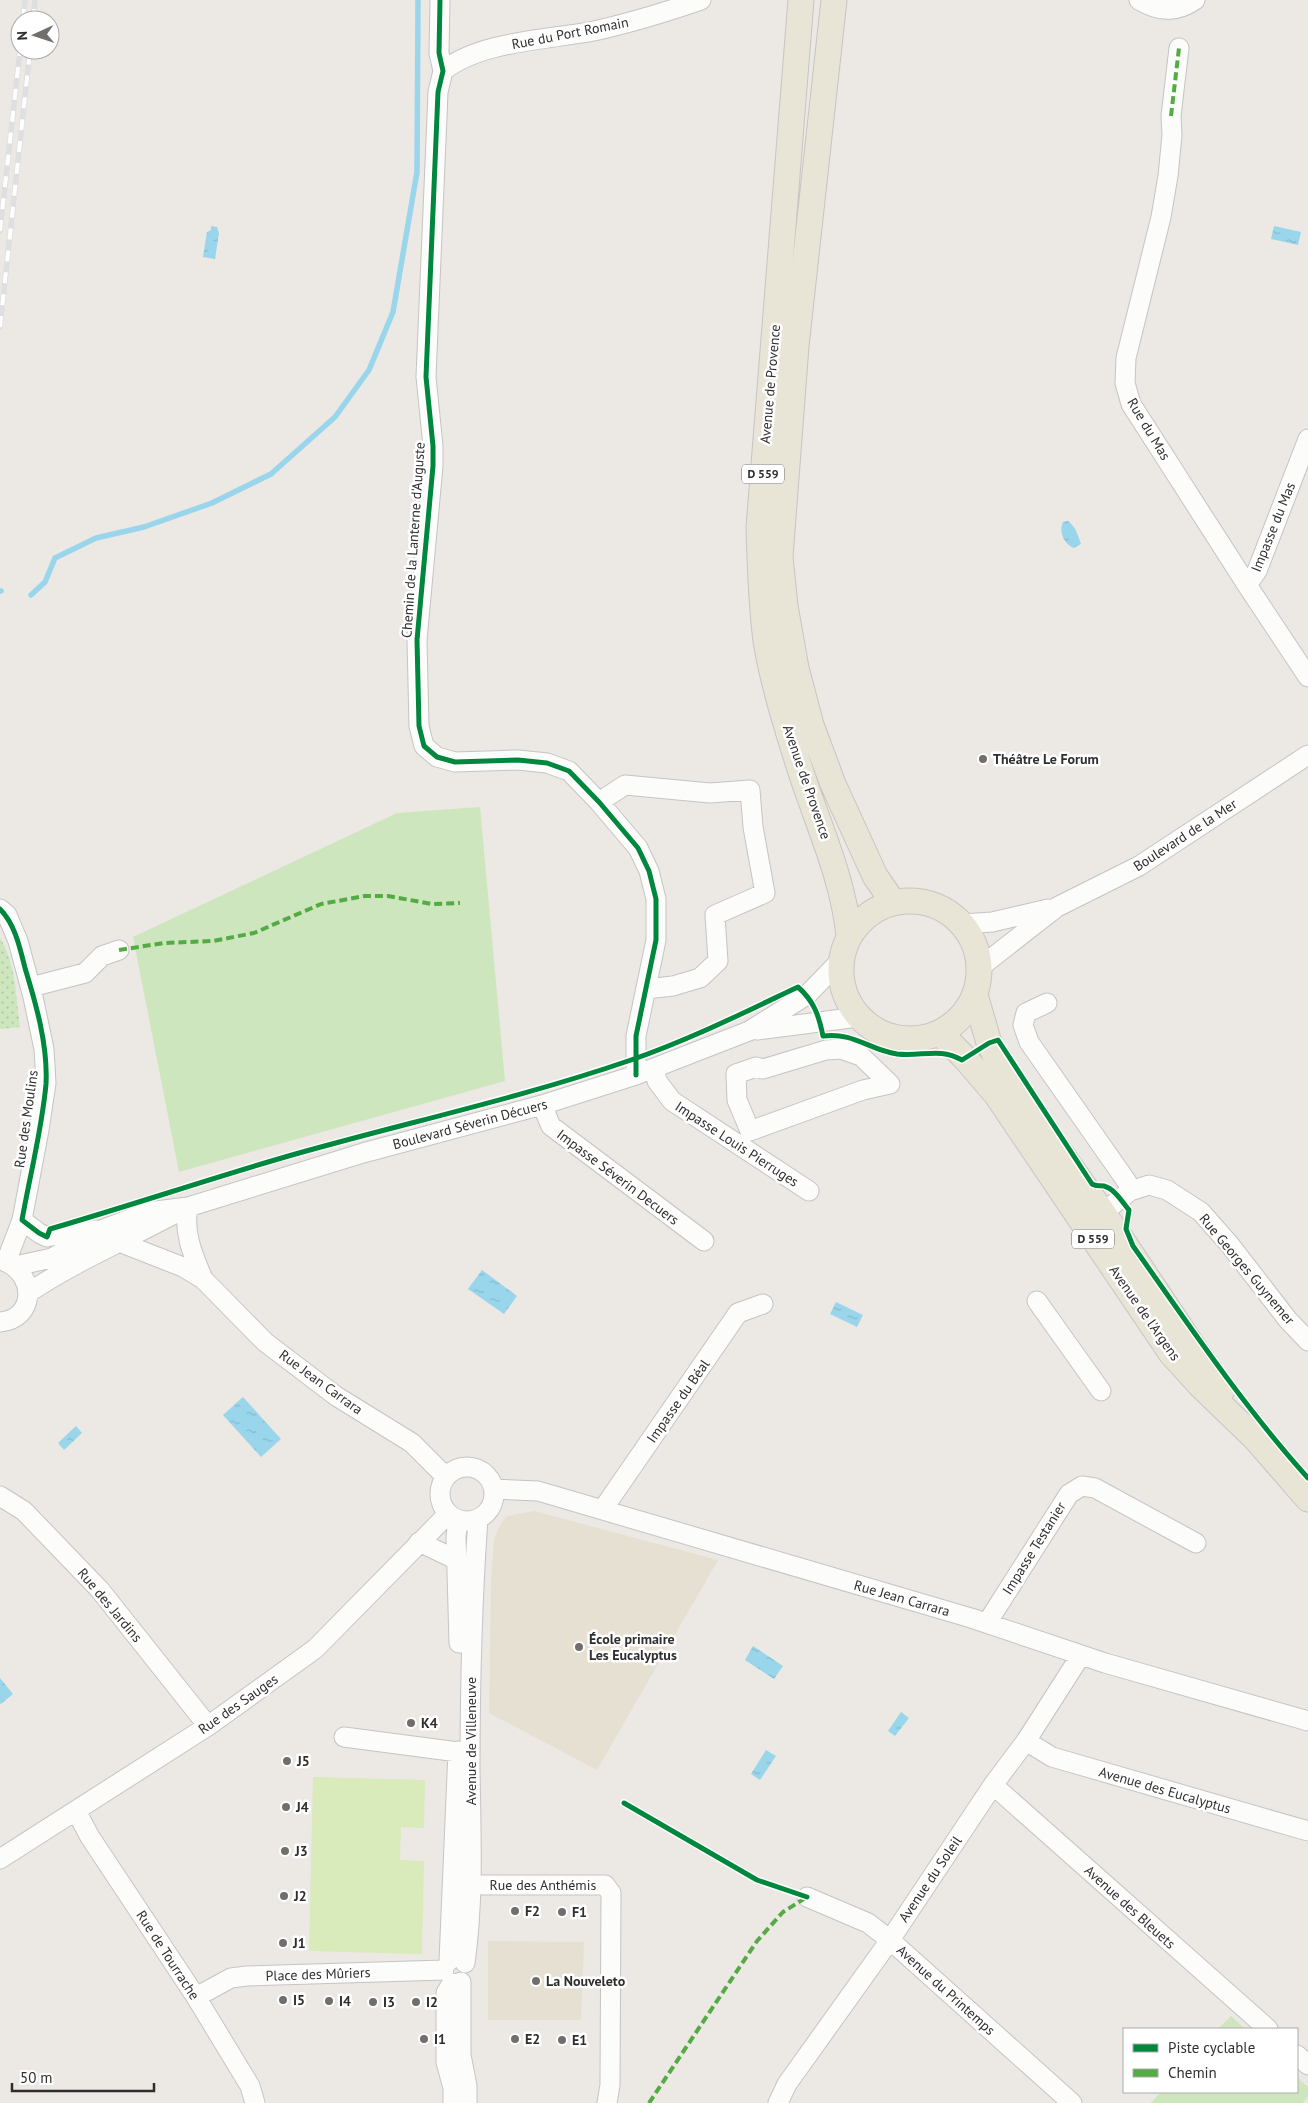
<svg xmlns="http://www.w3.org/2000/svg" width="1308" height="2103" font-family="'PT Sans',sans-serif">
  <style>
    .education { fill: #e6e0d3 }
    .park { fill: #cee6be }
    .garden { fill: url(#garden-dots) }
    .pitch { fill: #d9eabb }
    .water { fill: url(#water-ripples) }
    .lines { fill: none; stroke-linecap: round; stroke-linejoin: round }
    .stream { stroke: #99d6ec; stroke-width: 5.5 }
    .minor-casing { stroke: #c5c4c5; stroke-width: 21 }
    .major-casing { stroke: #c6c5c4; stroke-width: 27 }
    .minor { stroke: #fcfcfb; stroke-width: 19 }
    .major { stroke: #e8e4d6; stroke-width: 25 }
    .rail-casing { stroke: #dfdfe1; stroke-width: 5.5 }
    .rail { stroke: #fff; stroke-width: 4; stroke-dasharray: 11; stroke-linecap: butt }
    .quiet { stroke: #54ab44; stroke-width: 4; stroke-dasharray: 8 4; stroke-linecap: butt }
    .cycleway-casing { stroke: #fff; stroke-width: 8 }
    .cycleway { stroke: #00873e; stroke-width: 5 }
    .poi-dot { fill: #706f6e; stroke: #fff; stroke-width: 2 }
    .labels { text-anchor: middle; stroke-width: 5; stroke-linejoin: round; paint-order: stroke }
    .shield { fill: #fff; stroke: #6d6d6d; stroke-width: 1 }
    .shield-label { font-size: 12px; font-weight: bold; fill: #2e2e2e }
    .street-label { font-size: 14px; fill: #2e2e2e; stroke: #fff }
    .poi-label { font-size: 14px; font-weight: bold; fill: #2e2e2e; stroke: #fff; text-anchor: start }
  </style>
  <defs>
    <pattern id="garden-dots" width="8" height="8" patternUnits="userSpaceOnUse" patternTransform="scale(1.25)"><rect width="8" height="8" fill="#cee6be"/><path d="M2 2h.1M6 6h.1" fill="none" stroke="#b1c6a4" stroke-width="1.8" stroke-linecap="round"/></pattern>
    <pattern id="water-ripples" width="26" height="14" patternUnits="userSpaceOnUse" patternTransform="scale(1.25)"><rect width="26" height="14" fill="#99d6ec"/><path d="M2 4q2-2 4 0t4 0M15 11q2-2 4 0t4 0" fill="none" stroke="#84b8cb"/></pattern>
  </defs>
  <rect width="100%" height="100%" fill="#ece8e4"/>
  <path class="education" d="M 534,1511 L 718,1560 L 597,1770 L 489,1713 L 491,1580 L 494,1539 L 500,1525 L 507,1516 Z
    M 488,1941 L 584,1942 L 581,2020 L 488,2020 Z"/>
  <path class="park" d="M 480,807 L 505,1081 L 179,1172 L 133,937 L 397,813 Z
    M 1231,2016 L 1245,2029 L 1218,2029 Z
    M 1297,2077 L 1308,2087 L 1308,2097 L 1303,2103 L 1151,2103 L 1161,2092 L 1297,2092 Z"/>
  <path class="garden" d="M 0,938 C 16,963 16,999 20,1027 L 0,1029 Z"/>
  <path class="pitch" d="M 313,1777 L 425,1780 L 424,1828 L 401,1827 L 400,1860 L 424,1861 L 422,1954 L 309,1951 Z"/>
  <path class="water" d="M 211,226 L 217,227 L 219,233 L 215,259 L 203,257 L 207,232 L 211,230 Z
    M 1274,226 L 1301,232 L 1298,245 L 1271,239 Z
    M 1068,521 C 1075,526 1078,535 1081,544 L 1074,548 C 1065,545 1058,532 1063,522 Z
    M 482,1270 L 517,1296 L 504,1314 L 468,1289 Z
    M 836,1302 L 863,1315 L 857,1327 L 830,1314 Z
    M 243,1397 L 281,1439 L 261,1457 L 223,1415 Z
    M 76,1426 L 82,1433 L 64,1450 L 58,1443 Z
    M 753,1646 L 783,1666 L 774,1679 L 745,1660 Z
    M 0,1678 L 13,1694 L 1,1704 L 0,1703 Z
    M 901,1712 L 909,1718 L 895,1736 L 888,1731 Z
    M 766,1750 L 776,1756 L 760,1780 L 751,1774 Z"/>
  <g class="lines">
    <path class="stream" d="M 0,591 L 1,591
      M 31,595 L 45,582 L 55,558 L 96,538 L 144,527 L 212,503 L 271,474 L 335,417 L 369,370 L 393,312 L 417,172 L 418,0"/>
    <defs>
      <path id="minor" d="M 440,0 L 439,53 L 443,71 L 438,92 L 426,377 L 433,446 L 433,466 L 417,640 L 419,726 L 424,746 L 437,757 L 455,762 L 518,760 L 547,763 L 569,771 L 599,802 L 638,848 L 649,871 L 656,899 L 656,940 L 636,1036 L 636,1075
        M 1139,0 C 1159,12 1176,13 1195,0
        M 1179,48 L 1171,116 L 1172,135 L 1168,176 L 1161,217 L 1126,358 L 1125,383 L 1131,404 L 1247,585 L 1308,677
        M 443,71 C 480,41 547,40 594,31 C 630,23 666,12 701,0
        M 1247,585 L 1257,571 L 1308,439
        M 599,802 L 625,785 L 710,793 L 750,790 L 753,827 L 765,893 L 715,915 L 718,961 L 700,978 L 673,986 L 646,989
        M 0,909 L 7,915 L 18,941 L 33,997 L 44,1049 L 46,1083 L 39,1130 L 22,1220 L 6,1262
        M 962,924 L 992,922 L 1048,909
        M 979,968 L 1057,907 L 1139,866 L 1308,755
        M 31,987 L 85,973 L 102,956 L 119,950
        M 1047,1003 L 1026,1013 L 1023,1025 L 1029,1042 L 1127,1182 L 1130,1191
        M 757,1030 L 858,1017
        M 841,1049 L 861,1056 L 890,1084 L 863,1090 L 750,1131 L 737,1100 L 736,1074 L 756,1067 L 763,1069 L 826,1050 Z
        M 654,1068 L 657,1081 L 672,1101 L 809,1191
        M 542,1105 L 551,1126 L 704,1241
        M 188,1207 C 183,1233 193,1255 203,1279
        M 22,1220 L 39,1233 L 47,1237 L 78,1230 L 97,1230
        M 1094,1220 L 1130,1191 L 1149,1185 L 1167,1190 L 1201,1212 L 1230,1245 L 1288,1320 L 1308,1341
        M 119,1242 L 183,1267 L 203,1279 L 265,1342 L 336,1396 L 412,1443 L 445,1476
        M 15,1266 L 52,1258 L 101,1230 L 148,1212 L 188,1207 L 363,1153 L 542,1105 L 636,1075 L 749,1031 L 807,995 L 841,960
        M 28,1293 C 76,1261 128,1239 178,1212
        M 1037,1301 L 1101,1391
        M 0,1322 C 35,1319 37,1276 6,1262
        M440 1494a27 27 0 1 1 54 0a27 27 0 1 1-54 0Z
        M 494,1489 L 538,1491 L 971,1618 L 1105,1663 L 1308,1721
        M 0,1496 L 24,1511 L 100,1590 L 208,1726
        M 603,1509 L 738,1313 L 763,1304
        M 458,1520 L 456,1537 L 459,1643
        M 419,1542 L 457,1560
        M 987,1623 L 1069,1494 L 1082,1486 L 1095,1488 L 1196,1543
        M 344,1737 L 458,1752
        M 1026,1741 L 1052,1757 L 1308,1831
        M 993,1785 L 1268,2029
        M 76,1811 L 90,1837 L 196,1997 L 250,2086 L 255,2103
        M 0,1859 L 208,1726 L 315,1649 L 448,1514
        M 472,1885 L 605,1885 L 611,1893 L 610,2085 L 607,2103
        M 807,1897 L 868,1923 L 890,1940 L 1072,2103
        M 449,1961 L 458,1751
        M 465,1963 C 474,1899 471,1834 470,1769 C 470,1686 472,1602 478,1519
        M 461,1982 L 461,2055 L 467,2086 L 467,2103
        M 452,1983 L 446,1993 L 446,2062 L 453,2088 L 453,2103
        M 196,1997 L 231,1978 L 247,1976 L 444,1970
        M 1297,2055 L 1308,2065
        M 778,2103 L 787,2084 L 890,1940 L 993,1785 L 1026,1741 L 1081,1655"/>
      <path id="major" d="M 801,0 L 759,527 C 760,565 761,603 766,641 C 773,683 786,725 799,766 C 817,823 843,876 849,936
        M 834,0 L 796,346 L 780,557 L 785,606 L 796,668 L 811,725 L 833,784 L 875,876 L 893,902
        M841 970a69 69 0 1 1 138 0a69 69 0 1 1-138 0Z
        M 975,995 L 989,1043 L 1003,1071 L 1122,1240 L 1222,1390
        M 940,1033 L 965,1058 L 996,1094 L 1171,1353 L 1200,1385 L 1255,1438 L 1308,1499"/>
    </defs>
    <use href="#minor" class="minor-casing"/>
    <use href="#major" class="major-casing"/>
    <use href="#minor" class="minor"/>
    <use href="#major" class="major"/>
    <defs>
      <path id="rail" d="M 23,20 L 25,0
        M 33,20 L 35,0
        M 0,231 L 20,50
        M 0,327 L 30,50"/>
    </defs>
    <use href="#rail" class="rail-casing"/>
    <use href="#rail" class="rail"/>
    <path class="quiet" d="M 1171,116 L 1179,48
      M 119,950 L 164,943 L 213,941 L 254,933 L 321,904 L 365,896 L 388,896 L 432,904 L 460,903
      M 649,2103 L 757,1941 L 783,1912 L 807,1897"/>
    <defs>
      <path id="cycleway" d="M 440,0 L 439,53 L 443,71 L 438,92 L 426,377 L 433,446 L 433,466 L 417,640 L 419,726 L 424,746 L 437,757 L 455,762 L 518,760 L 547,763 L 569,771 L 599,802 L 638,848 L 649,871 L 656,899 L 656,940 L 636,1036 L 636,1075
        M 0,909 C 15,924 20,948 25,968 C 36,1004 48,1045 46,1084 C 42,1129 30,1175 22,1220 L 39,1233 L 47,1237 L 50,1229 C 129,1206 206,1180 285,1157 C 400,1124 518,1099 631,1060 C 689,1040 743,1013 798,987 C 814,1001 819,1016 823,1036 C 854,1032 869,1050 897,1054 C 922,1057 939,1047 962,1060 L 989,1043 L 998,1040 L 1092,1184 C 1097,1187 1099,1185 1104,1186 C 1115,1189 1123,1203 1129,1210 L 1126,1229 L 1133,1246 C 1189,1325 1243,1406 1308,1478
        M 624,1803 L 757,1880 L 807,1897"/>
    </defs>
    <use href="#cycleway" class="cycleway-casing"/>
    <use href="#cycleway" class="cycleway"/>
  </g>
  <g class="poi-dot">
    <circle cx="983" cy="759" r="5"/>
    <circle cx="579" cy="1647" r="5"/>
    <circle cx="411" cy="1723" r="5"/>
    <circle cx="287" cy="1761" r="5"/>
    <circle cx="286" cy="1807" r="5"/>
    <circle cx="285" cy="1851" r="5"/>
    <circle cx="284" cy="1896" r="5"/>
    <circle cx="515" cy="1911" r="5"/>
    <circle cx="562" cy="1912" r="5"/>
    <circle cx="283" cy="1943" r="5"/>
    <circle cx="536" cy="1981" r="5"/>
    <circle cx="283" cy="2000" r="5"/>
    <circle cx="329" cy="2001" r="5"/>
    <circle cx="373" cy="2002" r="5"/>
    <circle cx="416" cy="2002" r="5"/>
    <circle cx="424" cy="2039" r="5"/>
    <circle cx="515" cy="2039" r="5"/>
    <circle cx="562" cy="2040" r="5"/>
  </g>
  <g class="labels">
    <g class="shield">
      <rect x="742" y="464.5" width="42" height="19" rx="4"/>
      <rect x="1072" y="1229.5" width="42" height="19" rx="4"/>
    </g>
    <g class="shield-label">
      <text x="763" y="478">D 559</text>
      <text x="1093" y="1243">D 559</text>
    </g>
    <g class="street-label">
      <text transform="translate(570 33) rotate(-11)" y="5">Rue du Port Romain</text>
      <text transform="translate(770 384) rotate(-85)" y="5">Avenue de Provence</text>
      <text transform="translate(1149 429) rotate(59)" y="5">Rue du Mas</text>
      <text transform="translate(1273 527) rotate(-68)" y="5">Impasse du Mas</text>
      <text transform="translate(413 540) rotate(-86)" y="5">Chemin de la Lanterne d'Auguste</text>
      <text transform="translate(807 782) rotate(71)" y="5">Avenue de Provence</text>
      <text transform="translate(1185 835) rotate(-33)" y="5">Boulevard de la Mer</text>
      <text transform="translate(26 1119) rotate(-82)" y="5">Rue des Moulins</text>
      <text transform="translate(470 1124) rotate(-15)" y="5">Boulevard Séverin Décuers</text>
      <text transform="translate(737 1144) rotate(33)" y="5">Impasse Louis Pierruges</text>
      <text transform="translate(618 1177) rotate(37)" y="5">Impasse Séverin Decuers</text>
      <text transform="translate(1247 1269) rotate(50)" y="5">Rue Georges Guynemer</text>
      <text transform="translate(1145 1313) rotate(55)" y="5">Avenue de l'Argens</text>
      <text transform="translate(321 1382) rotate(36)" y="5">Rue Jean Carrara</text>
      <text transform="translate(678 1401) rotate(-55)" y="5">Impasse du Béal</text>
      <text transform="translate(1034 1548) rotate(-58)" y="5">Impasse Testanier</text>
      <text transform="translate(902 1598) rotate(16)" y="5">Rue Jean Carrara</text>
      <text transform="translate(110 1605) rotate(50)" y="5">Rue des Jardins</text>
      <text transform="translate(238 1704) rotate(-35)" y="5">Rue des Sauges</text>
      <text transform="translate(471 1741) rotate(-90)" y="5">Avenue de Villeneuve</text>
      <text transform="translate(1165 1790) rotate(16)" y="5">Avenue des Eucalyptus</text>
      <text transform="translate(930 1879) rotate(-56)" y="5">Avenue du Soleil</text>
      <text x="543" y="1890">Rue des Anthémis</text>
      <text transform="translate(1130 1907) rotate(42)" y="5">Avenue des Bleuets</text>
      <text transform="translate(168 1955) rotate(57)" y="5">Rue de Tourrache</text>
      <text transform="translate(318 1974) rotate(-2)" y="5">Place des Mûriers</text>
      <text transform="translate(946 1990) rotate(42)" y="5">Avenue du Printemps</text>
    </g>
    <g class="poi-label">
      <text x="993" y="764">Théâtre Le Forum</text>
      <text x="589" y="1644">École primaire<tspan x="589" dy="16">Les Eucalyptus</tspan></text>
      <text x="421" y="1728">K4</text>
      <text x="297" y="1766">J5</text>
      <text x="296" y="1812">J4</text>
      <text x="295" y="1856">J3</text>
      <text x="294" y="1901">J2</text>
      <text x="525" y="1916">F2</text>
      <text x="572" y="1917">F1</text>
      <text x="293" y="1948">J1</text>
      <text x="546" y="1986">La Nouveleto</text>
      <text x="293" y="2005">I5</text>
      <text x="339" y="2006">I4</text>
      <text x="383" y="2007">I3</text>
      <text x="426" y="2007">I2</text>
      <text x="434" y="2044">I1</text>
      <text x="525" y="2044">E2</text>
      <text x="572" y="2045">E1</text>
    </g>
  </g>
  <rect x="1123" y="2028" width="175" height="65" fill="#ffffff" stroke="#ababab"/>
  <rect x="1133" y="2044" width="25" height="8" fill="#00873e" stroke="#ababab"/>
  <text x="1168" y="2053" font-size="15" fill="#2e2e2e">Piste cyclable</text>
  <rect x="1133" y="2069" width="25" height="8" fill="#54ab44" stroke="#ababab"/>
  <text x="1168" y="2078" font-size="15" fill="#2e2e2e">Chemin</text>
  <g transform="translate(35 35) rotate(267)"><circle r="24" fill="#ffffff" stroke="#ababab"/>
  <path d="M0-4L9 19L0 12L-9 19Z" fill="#706f6e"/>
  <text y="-8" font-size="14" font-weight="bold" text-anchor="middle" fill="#2e2e2e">N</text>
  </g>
  <path d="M12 2083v8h142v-8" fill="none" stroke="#2e2e2e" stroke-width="2.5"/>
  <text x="20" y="2083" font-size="15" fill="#2e2e2e" stroke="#ffffff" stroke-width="4" paint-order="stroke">50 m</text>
</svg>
